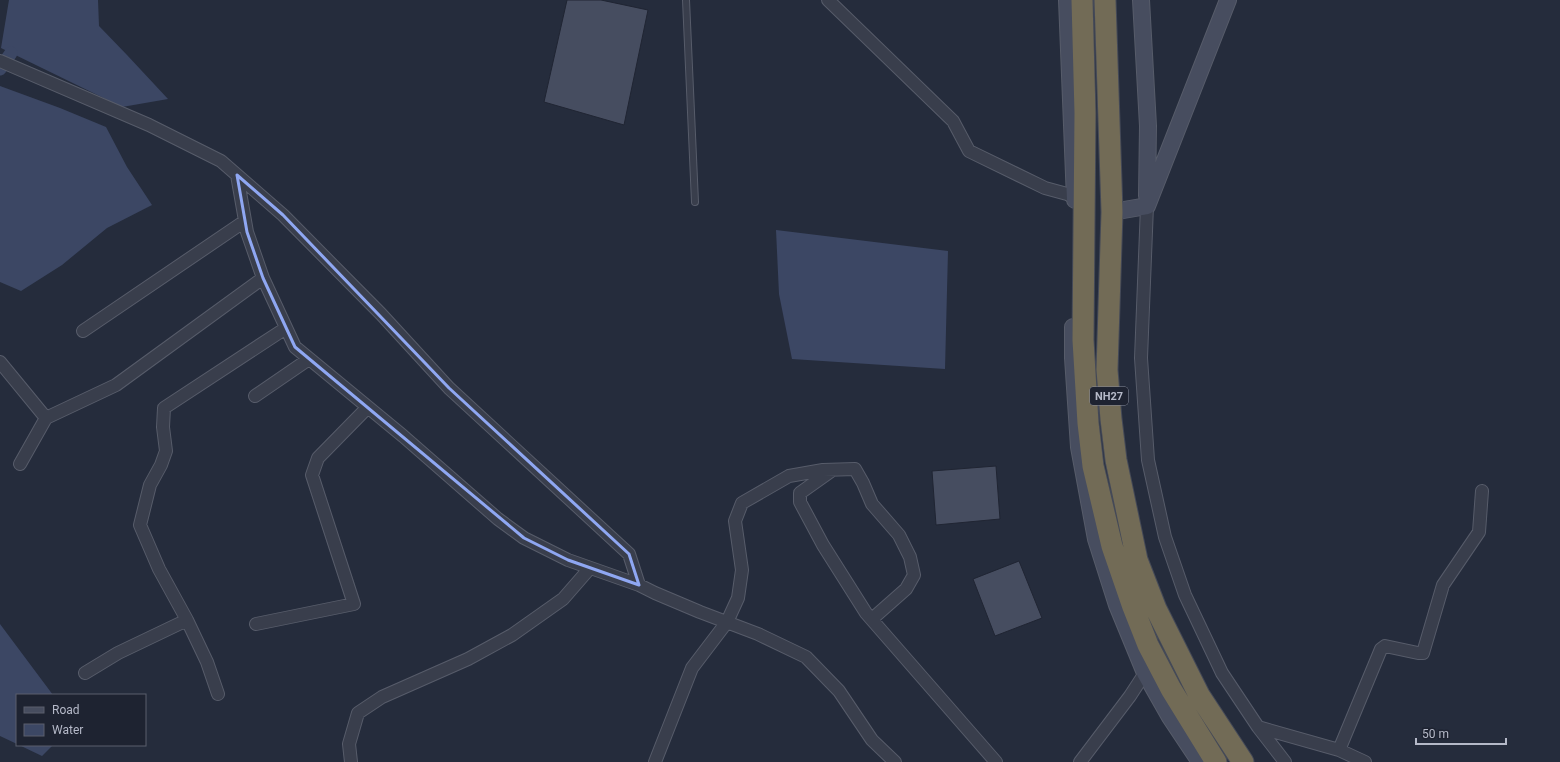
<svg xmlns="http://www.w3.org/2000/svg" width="1560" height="762" font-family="Roboto,sans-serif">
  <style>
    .water { fill: #3c4764 }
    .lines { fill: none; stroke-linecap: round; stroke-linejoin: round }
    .canal { stroke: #3c4764; stroke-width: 13 }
    .building { fill: #464d60; stroke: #202533 }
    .lane-casing { stroke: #575c6a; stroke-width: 8 }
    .street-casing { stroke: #575c6a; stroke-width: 14 }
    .secondary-casing { stroke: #575c6a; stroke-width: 18 }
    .highway-casing { stroke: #444957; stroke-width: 23 }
    .lane { stroke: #393e4c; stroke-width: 6 }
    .street { stroke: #393e4c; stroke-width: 12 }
    .secondary { stroke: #474d5f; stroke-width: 16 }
    .highway { stroke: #726b56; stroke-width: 21 }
    .marked { fill: none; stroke: #8fa7f2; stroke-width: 3; stroke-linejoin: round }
    .labels { text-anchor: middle; stroke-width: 3; stroke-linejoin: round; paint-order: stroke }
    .shield { fill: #1e2331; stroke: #888c9b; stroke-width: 1 }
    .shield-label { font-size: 11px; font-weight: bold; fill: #b5b9c8 }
  </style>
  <rect width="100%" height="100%" fill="#252c3c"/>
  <path class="water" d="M 9,0 L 98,0 L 99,26 L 127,55 L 168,99 L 122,107 L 1,48 Z
    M 0,86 L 60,108 L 106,127 L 127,167 L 152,205 L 107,228 L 62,265 L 21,291 L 0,282 Z
    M 776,230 L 948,251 L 945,369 L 792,359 L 779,294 Z
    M 0,624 L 53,695 L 17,695 L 17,744 L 0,736 Z
    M 19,745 L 53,745 L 42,756 Z"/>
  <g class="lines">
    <path class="canal" d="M 0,69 L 11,53"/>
  </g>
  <path class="building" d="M 567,0 L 601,0 L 648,10 L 624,125 L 544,102 Z
    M 996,466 L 1000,519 L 936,525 L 932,471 Z
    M 1019,561 L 1042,618 L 995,636 L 973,579 Z"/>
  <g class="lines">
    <defs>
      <path id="lane" d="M 686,0 L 695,202"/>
      <path id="street" d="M 828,0 L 953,121 L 969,151 L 1045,188 L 1067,194 L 1075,198
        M 0,61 L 149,125 L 221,161 L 283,215 L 381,314 L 449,388 L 629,554 L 639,585
        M 237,175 L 247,232 L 263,278 L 295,347 L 403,436 L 498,519 L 524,538 L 568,560 L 639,585 L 655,593 L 700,612 L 758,634 L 806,657 L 839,691 L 872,740 L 895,762
        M 1147,206 L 1141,358 L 1148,460 L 1165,537 L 1185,595 L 1222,673 L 1258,727 L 1285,762
        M 83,331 L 245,221
        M 0,362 L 46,418
        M 255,396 L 309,359
        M 20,464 L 46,418 L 116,385 L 263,278
        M 831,471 L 800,493 L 800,502 L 823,545 L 866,613 L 996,762
        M 256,624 L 354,604 L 312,475 L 318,458 L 368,407
        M 85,673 L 118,653 L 187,620
        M 218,694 L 207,662 L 187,620 L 159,569 L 140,525 L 150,485 L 161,465 L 166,451 L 163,427 L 164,408 L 286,328
        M 1258,727 L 1339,750 L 1365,762
        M 1339,750 L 1381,649 L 1385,646 L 1418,653 L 1423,653 L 1443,585 L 1479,532 L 1482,491
        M 351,762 L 349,744 L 358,713 L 382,697 L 468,659 L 512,635 L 563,599 L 590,568
        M 655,762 L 692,668 L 727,622 L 738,598 L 742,570 L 735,521 L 742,503 L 789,476 L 823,470 L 855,469 L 863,483 L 872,504 L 899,535 L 910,557 L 914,575 L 906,589 L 872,619
        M 1080,762 L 1130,696 L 1145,673"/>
      <path id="secondary" d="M 1067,0 L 1075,200
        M 1141,0 L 1148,126 L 1147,196
        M 1147,206 L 1228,0
        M 1112,212 L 1147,206
        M 1073,327 L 1073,358 L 1079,447 L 1096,539 L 1117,605 L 1145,673 L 1170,717 L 1200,762"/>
      <path id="highway" d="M 1082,0 L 1085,113 L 1083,340 L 1088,423 L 1093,466 L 1112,546 L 1133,607 L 1148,645 L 1171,689 L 1216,762
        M 1105,0 L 1112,212 L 1107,370 L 1111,419 L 1116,460 L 1137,560 L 1156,609 L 1199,695 L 1243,762"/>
    </defs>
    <use href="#lane" class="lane-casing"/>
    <use href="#street" class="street-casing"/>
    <use href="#secondary" class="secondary-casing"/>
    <use href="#highway" class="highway-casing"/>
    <use href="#lane" class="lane"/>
    <use href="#street" class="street"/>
    <use href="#secondary" class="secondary"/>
    <use href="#highway" class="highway"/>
  </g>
  <path class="marked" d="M 237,175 L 283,215 L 449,388 L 629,554 L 639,585 L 568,560 L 524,538 L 295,347 L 263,278 L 247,232 Z"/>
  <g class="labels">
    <rect class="shield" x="1090" y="387" width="38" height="18" rx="3"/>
    <g class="shield-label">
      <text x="1109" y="400">NH27</text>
    </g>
  </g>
  <rect x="16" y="694" width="130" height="52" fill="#1e2331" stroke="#5a5f6d"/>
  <rect x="24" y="707" width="20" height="6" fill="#474d5f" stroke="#5a5f6d"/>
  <text x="52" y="714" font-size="12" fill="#b5b9c8">Road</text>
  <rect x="24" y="724" width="20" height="12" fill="#3c4764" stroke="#5a5f6d"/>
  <text x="52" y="734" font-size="12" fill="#b5b9c8">Water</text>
  <path d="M1416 738v6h90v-6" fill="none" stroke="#b5b9c8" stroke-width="2"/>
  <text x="1422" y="738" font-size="12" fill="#b5b9c8" stroke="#1e2331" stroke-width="3" paint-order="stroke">50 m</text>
</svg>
